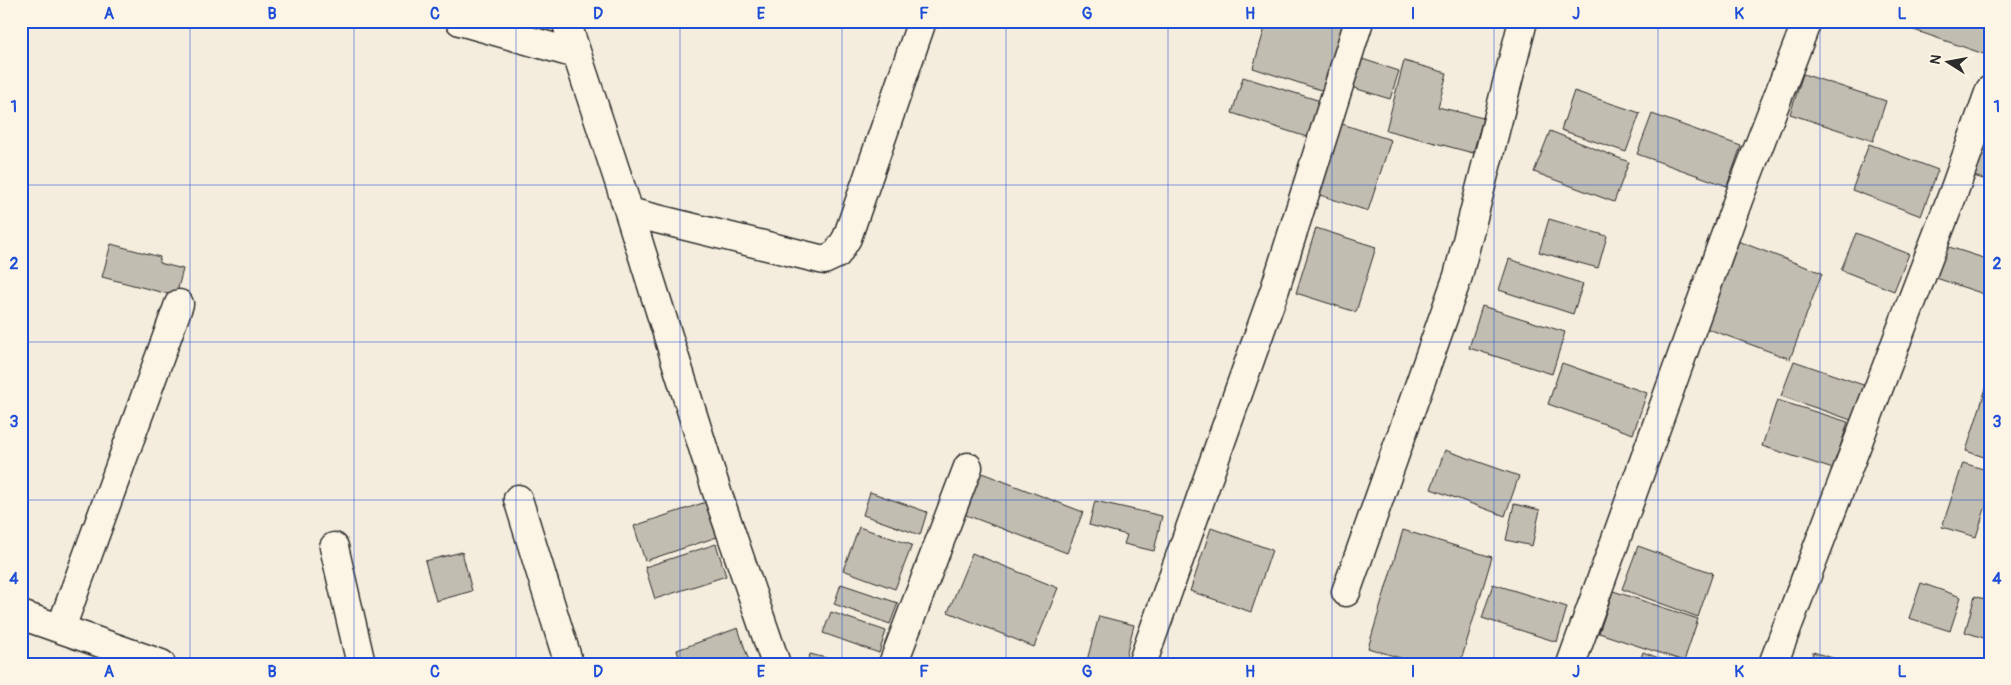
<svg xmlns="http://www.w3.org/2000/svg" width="2011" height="685" font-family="Pangolin,sans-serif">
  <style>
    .building { fill: #c2bdb1; stroke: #2b2b2b }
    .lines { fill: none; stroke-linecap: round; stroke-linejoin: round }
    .minor-casing { stroke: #2b2b2b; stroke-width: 31 }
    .minor { stroke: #fcf5e5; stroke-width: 28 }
    .grid { fill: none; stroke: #1d4ed8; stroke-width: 1; stroke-opacity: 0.55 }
    .neatline { fill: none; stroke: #1d4ed8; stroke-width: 2 }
    .grid-label { font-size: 16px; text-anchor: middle; font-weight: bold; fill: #1d4ed8 }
  </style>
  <rect width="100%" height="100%" fill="#f4edde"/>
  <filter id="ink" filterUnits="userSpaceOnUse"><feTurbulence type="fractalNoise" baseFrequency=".02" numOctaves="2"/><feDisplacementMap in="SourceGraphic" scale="10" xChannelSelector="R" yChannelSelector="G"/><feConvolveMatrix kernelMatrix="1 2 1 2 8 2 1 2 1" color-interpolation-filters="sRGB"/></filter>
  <g filter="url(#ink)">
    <path class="building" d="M 1267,21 L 1346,21 L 1324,91 L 1253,68 Z
      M 1913,21 L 1990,21 L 1990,38 L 1984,54 L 1911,29 Z
      M 1350,55 L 1399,71 L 1390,99 L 1341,84 Z
      M 1404,61 L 1447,73 L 1438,107 L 1483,118 L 1473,153 L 1386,130 Z
      M 1803,74 L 1886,101 L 1873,141 L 1790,114 Z
      M 1243,77 L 1327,103 L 1316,140 L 1232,113 Z
      M 1574,91 L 1640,113 L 1626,152 L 1561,130 Z
      M 1652,114 L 1741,146 L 1727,186 L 1637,154 Z
      M 1330,120 L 1391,140 L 1368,211 L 1308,191 Z
      M 1550,131 L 1629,162 L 1614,202 L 1534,172 Z
      M 1980,132 L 1990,135 L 1990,181 L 1967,174 Z
      M 1869,144 L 1938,170 L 1921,216 L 1852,190 Z
      M 1549,219 L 1607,236 L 1598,268 L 1539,252 Z
      M 1316,228 L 1376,247 L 1356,312 L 1296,293 Z
      M 1856,233 L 1909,254 L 1894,291 L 1841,270 Z
      M 1735,240 L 1822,273 L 1790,359 L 1703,327 Z
      M 111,244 L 160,257 L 159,263 L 183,269 L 176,296 L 102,277 Z
      M 1946,246 L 1990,260 L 1990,296 L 1936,278 Z
      M 1509,259 L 1583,284 L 1573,314 L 1499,290 Z
      M 1482,306 L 1565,332 L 1552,374 L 1469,348 Z
      M 1794,361 L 1866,386 L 1854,421 L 1781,396 Z
      M 1562,363 L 1647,393 L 1633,434 L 1548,404 Z
      M 1987,385 L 1990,385 L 1990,459 L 1966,451 Z
      M 1777,400 L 1848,422 L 1833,469 L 1762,446 Z
      M 1445,450 L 1519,476 L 1505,516 L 1431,489 Z
      M 1963,463 L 1990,471 L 1990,493 L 1976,537 L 1942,527 Z
      M 974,470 L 1083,512 L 1067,553 L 958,512 Z
      M 870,492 L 927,512 L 920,535 L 863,515 Z
      M 1095,501 L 1162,516 L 1154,551 L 1124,544 L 1127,535 L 1089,525 Z
      M 706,502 L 717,537 L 645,561 L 634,526 Z
      M 1514,504 L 1540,510 L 1532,546 L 1506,540 Z
      M 859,527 L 912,545 L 895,589 L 843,570 Z
      M 1211,528 L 1272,550 L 1251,612 L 1190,591 Z
      M 1403,530 L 1492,557 L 1460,664 L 1420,664 L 1368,648 Z
      M 716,544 L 726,576 L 655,599 L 645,567 Z
      M 1638,546 L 1713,573 L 1698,617 L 1622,589 Z
      M 462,552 L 472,591 L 436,601 L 425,561 Z
      M 972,553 L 1058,588 L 1034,647 L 948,612 Z
      M 1921,583 L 1961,597 L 1950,631 L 1909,618 Z
      M 841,584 L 898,603 L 890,624 L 834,604 Z
      M 1493,584 L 1567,607 L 1557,642 L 1482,618 Z
      M 1613,591 L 1698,619 L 1684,661 L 1599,633 Z
      M 1975,596 L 1990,601 L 1990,640 L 1965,632 Z
      M 831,612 L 886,631 L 879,653 L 823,633 Z
      M 1099,616 L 1134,625 L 1124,664 L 1086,664 Z
      M 738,628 L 750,664 L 681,664 L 677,650 Z
      M 1643,652 L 1674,664 L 1639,664 Z
      M 1813,652 L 1852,664 L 1810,664 Z
      M 810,654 L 850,664 L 808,664 Z"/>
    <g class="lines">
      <defs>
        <path id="minor" d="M 460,21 L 576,54
          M 566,21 L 629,212 L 717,492 L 776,664
          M 629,212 L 824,260 L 837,254 L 847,238 L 922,21
          M 518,499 L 569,664
          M 334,547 L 361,664
          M 1346,592 L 1458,276 L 1523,21
          M 21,615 L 161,664
          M 61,628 L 179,304
          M 893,664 L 968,467
          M 1142,664 L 1275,289 L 1359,21
          M 1571,664 L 1738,200 L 1807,21
          M 1773,664 L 1954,191 L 1990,90"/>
      </defs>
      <use href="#minor" class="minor-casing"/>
      <use href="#minor" class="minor"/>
    </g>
  </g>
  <path class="grid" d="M 190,21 L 190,664M 354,21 L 354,664M 516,21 L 516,664M 680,21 L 680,664M 842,21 L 842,664M 1006,21 L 1006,664M 1168,21 L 1168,664M 1332,21 L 1332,664M 1494,21 L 1494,664M 1658,21 L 1658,664M 1820,21 L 1820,664M 21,185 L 1990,185M 21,342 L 1990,342M 21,500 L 1990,500"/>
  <rect width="2011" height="685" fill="none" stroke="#fcf5e5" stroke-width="55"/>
  <g transform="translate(1948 62) rotate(281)" stroke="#fcf5e5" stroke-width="4" paint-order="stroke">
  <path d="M0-4L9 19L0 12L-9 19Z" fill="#2b2b2b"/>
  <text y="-8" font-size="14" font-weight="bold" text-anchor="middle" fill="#2b2b2b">N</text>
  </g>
  <rect x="28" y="28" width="1956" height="630" class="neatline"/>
  <g class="grid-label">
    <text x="109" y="19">A</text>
    <text x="272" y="19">B</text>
    <text x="435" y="19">C</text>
    <text x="598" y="19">D</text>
    <text x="761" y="19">E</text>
    <text x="924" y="19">F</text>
    <text x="1087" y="19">G</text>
    <text x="1250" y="19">H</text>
    <text x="1413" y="19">I</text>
    <text x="1576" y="19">J</text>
    <text x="1739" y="19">K</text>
    <text x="1902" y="19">L</text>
    <text x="14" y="112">1</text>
    <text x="1997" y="112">1</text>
    <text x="14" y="269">2</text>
    <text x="1997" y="269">2</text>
    <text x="14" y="427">3</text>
    <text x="1997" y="427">3</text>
    <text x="14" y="584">4</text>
    <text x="1997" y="584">4</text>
    <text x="109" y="677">A</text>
    <text x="272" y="677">B</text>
    <text x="435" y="677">C</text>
    <text x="598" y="677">D</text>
    <text x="761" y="677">E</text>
    <text x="924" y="677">F</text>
    <text x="1087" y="677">G</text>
    <text x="1250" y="677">H</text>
    <text x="1413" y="677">I</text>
    <text x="1576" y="677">J</text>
    <text x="1739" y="677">K</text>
    <text x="1902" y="677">L</text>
  </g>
</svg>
